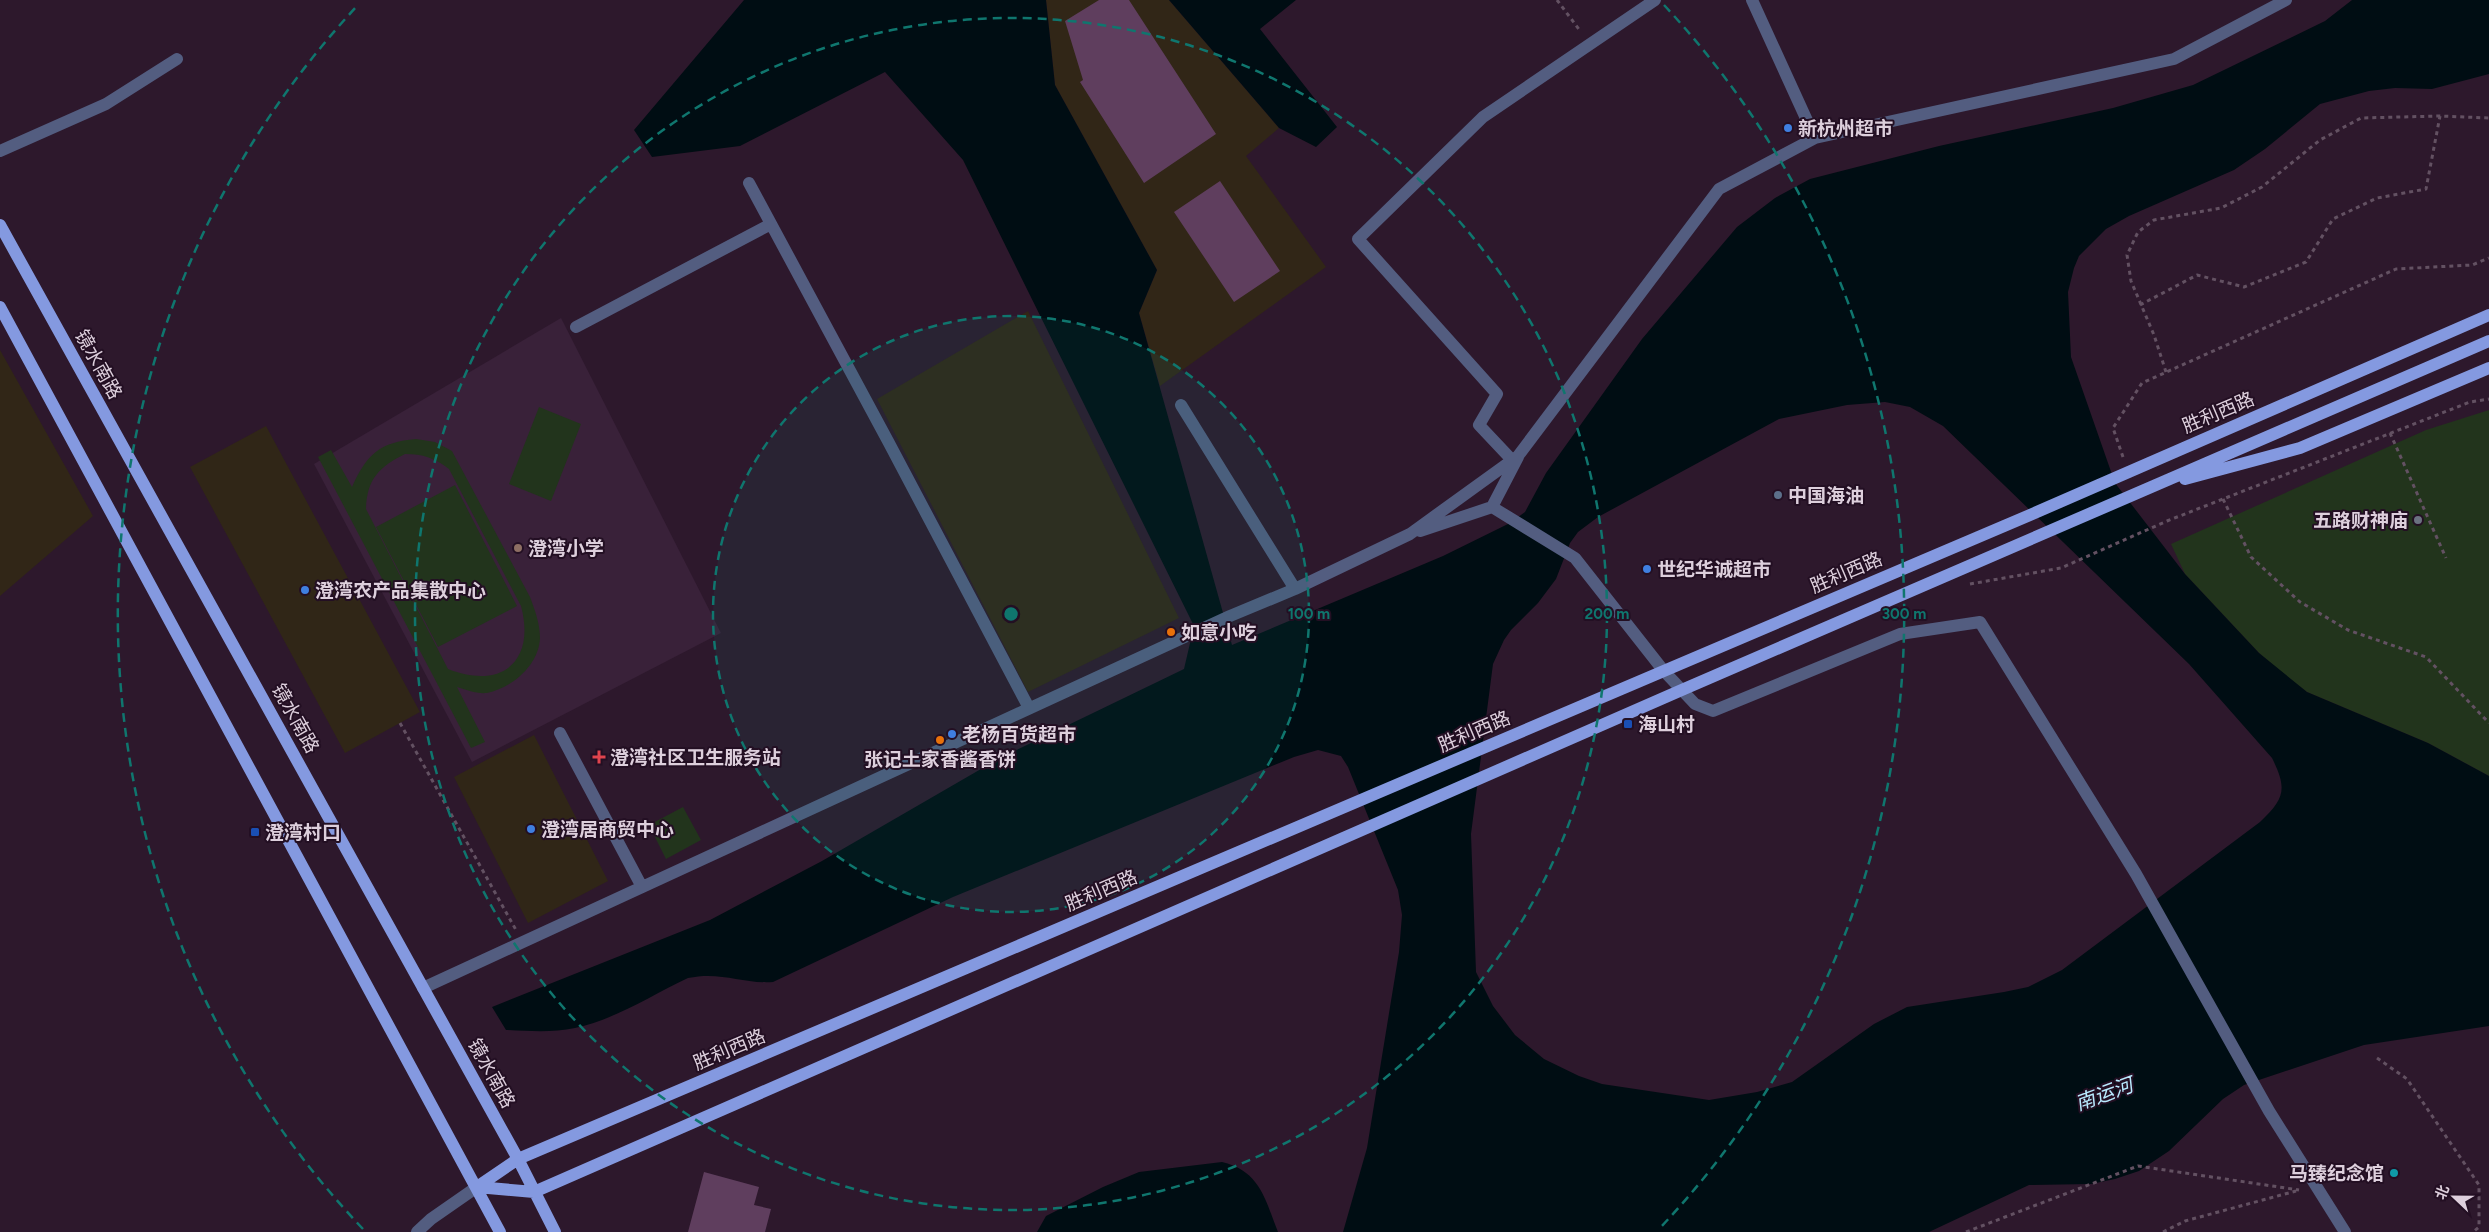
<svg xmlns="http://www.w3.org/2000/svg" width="2489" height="1232" font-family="Figtree,'Noto Sans SC',sans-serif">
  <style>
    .commercial { fill: #302617 }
    .industrial { fill: #312617 }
    .built { fill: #392139 }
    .green { fill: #22341c; fill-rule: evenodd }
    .water { fill: #000d13; fill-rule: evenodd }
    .building { fill: #5f3e5e }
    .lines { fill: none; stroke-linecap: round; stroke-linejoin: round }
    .path { stroke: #635162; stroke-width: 3; stroke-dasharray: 4 4; stroke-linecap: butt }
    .minor { stroke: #535d80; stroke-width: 12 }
    .major { stroke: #8499e0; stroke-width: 12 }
    .ring { fill: none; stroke: #0f766e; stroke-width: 2.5; stroke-dasharray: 9 6 }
    .shop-dot { fill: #3f7fe0; stroke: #230f23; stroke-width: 2 }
    .service-dot { fill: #5c6f8a; stroke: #230f23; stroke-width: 2 }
    .worship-dot { fill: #6b7280; stroke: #230f23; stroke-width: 2 }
    .education-dot { fill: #8d6e63; stroke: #230f23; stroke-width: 2 }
    .food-dot { fill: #e8710a; stroke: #230f23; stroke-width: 2 }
    .transit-dot { fill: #1a4fb4; stroke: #230f23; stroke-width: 2 }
    .health-dot { fill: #e0444e; stroke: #230f23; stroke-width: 2 }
    .culture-dot { fill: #0f9aa8; stroke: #230f23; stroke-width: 2 }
    .labels { text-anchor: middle; stroke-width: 4; stroke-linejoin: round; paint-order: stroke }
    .poi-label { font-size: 19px; font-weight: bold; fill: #ddcfdc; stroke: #230f23; text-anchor: start }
    .street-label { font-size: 19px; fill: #ddcfdc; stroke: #230f23 }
    .water-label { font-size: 20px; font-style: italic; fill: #b9ebff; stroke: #230f23 }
    .centre { fill: #0f766e; stroke: #230f23; stroke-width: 2.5 }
    .ring-label { font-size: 15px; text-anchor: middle; font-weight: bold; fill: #0f766e; stroke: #230f23; stroke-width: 4; stroke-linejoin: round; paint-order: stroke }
  </style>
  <rect width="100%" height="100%" fill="#2d182c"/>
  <path class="commercial" d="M 266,426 L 420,712 L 345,753 L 190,467 Z
    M 534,735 L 608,881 L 528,923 L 454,777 Z"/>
  <path class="industrial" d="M 1046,0 L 1169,0 L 1279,128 L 1246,156 L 1326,267 L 1160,386 L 1139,313 L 1157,270 L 1055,85 Z
    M 1028,311 L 1179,618 L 1028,692 L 877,399 Z
    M 0,350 L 93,516 L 0,596 Z"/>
  <path class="built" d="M 561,318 L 721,633 L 472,762 L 314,464 Z"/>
  <path class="green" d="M 539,407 L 581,424 L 551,501 L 509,484 Z
    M 2489,410 L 2489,776 L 2428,743 L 2307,692 L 2287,677 L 2259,653 L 2185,574 L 2171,544 L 2426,430 Z
    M 416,439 L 435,442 L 452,451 L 530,597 C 535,610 540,624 540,638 C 539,665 512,688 487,693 C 477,694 466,690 457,687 L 485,742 L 471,748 L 318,457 L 331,450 L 352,487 C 367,454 380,442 416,439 ZM 405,454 C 423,454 435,458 449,469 L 521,606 C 536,662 501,690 448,669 L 366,509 C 367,479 379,467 405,454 Z
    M 455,485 L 517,606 L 438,647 L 376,527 Z
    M 683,807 L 701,840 L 666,859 L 649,825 Z"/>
  <path class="water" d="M 744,0 L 1046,0 L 1055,85 L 1157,270 L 1139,313 L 1232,645 L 1443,556 L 1510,523 L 1525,512 L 1546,473 L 1642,339 L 1737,227 L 1775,198 L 1810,179 L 1939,146 L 2113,108 L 2193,85 L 2325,21 L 2352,0 L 2489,0 L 2489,74 L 2432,89 L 2395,88 L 2369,91 L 2320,104 L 2265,149 L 2234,170 L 2129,216 L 2106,229 L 2079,256 L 2074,268 L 2068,292 L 2071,357 L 2115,483 L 2185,574 L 2259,653 L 2307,692 L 2428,743 L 2489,776 L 2489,1026 L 2364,1045 L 2244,1085 L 2223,1099 L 2169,1151 L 2139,1171 L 2115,1179 L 2091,1184 L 2029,1185 L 1929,1232 L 1343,1232 L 1367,1148 L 1399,952 L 1402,915 L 1398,890 L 1348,767 L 1341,756 L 1318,750 L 1294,757 L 953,897 L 773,982 C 742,984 721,971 688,978 C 652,995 614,1020 575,1028 C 552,1033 529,1031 506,1030 L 492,1007 L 710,920 L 822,861 L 1000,758 L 1184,669 L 1194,626 L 963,160 L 885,72 L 740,146 L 652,157 L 634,130 ZM 1885,402 L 1910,407 L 1943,426 L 2189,664 L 2272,758 C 2288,790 2284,799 2260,822 L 2062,970 L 2028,987 L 2004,992 L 1907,1007 L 1874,1024 L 1792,1082 L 1757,1092 L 1709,1100 L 1602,1084 L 1579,1076 L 1544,1059 L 1515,1035 L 1493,1006 L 1476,972 L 1471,834 L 1493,664 L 1504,640 L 1511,630 L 1538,603 L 1556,579 L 1570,543 L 1578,532 L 1598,517 L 1779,419 L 1847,405 Z
    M 1169,0 L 1296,0 L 1260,29 L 1337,127 L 1316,147 L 1279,128 Z
    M 1222,1162 C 1260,1171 1265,1199 1278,1232 L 1037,1232 L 1046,1216 L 1103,1187 L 1139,1172 Z"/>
  <path class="building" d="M 1099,0 L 1129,0 L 1216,134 L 1144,183 L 1080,82 L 1083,80 L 1065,21 Z
    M 1220,181 L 1280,271 L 1234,302 L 1174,212 Z
    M 704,1172 L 759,1187 L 754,1205 L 771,1209 L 765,1232 L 688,1232 Z"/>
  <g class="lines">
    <path class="path" d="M 1557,0 L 1581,32
      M 2140,305 L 2197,275 L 2244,287 L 2306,262 L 2333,219 L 2377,198 L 2426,189 L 2440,116
      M 2166,372 L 2154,335 L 2131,281 L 2127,255 L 2138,232 L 2154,220 L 2221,208 L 2262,187 L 2320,140 L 2361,118 L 2440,116 L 2489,118
      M 2390,433 L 2446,558
      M 2123,457 L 2113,428 L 2142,383 L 2396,269 L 2472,265 L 2489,258
      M 2223,499 L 2251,557 L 2300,602 L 2348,630 L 2426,657 L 2489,723
      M 1970,584 L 2061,568 L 2167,521 L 2470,402 L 2489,399
      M 400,723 L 516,930
      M 2377,1058 L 2407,1079 L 2479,1185 L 2479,1227 L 2473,1232
      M 1966,1232 L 2138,1166 L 2299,1190
      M 2163,1232 L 2185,1221 L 2296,1191"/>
    <path class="minor" d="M 1752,0 L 1815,138
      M 0,151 L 106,104 L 177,59
      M 749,183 L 889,443 L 1029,708
      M 576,327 L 771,224
      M 1181,405 L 1295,589
      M 1512,460 L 1479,425 L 1497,394 L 1358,239 L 1483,117 L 1655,0
      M 1492,507 L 1575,558 L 1663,670 L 1695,704 L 1713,711 L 1900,634 L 1980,622 L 2136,874 L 2269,1111 L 2345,1232
      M 1420,531 L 1492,507 L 1518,457
      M 560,733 L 642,887
      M 423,988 L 1230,616 L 1295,589 L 1410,534 L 1518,456 L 1719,189 L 1815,138 L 2174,59 L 2286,0
      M 417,1232 L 431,1219 L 477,1187"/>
    <path class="major" d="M 0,225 L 518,1159 L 555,1232
      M 0,307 L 500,1232
      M 2185,479 L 2300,448 L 2489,368
      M 477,1187 L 518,1159 L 2030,515 L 2489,315
      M 477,1187 L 534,1192 L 1684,689 L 2489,341"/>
  </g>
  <circle cx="1011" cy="614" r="298" fill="#0f766e" fill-opacity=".12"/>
  <g class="ring">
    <circle cx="1011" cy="614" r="298"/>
    <circle cx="1011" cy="614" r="596"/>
    <path d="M363 1229A893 893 0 0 1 358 5M1664 5A893 893 0 0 1 1659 1229"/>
  </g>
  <g class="shop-dot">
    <circle cx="1788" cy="128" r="5"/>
    <circle cx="1647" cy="569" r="5"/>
    <circle cx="305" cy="590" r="5"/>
    <circle cx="952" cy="734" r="5"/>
    <circle cx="531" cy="829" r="5"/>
  </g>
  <circle class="service-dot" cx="1778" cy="495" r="5"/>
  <circle class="worship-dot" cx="2418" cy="520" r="5"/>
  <circle class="education-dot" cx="518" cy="548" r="5"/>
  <g class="food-dot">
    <circle cx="1171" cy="632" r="5"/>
    <circle cx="940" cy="740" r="5"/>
  </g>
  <g class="transit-dot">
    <rect x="1623" y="719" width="10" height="10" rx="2.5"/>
    <rect x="250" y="827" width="10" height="10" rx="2.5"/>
  </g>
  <path class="health-dot" d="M596.5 749.5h5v5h5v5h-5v5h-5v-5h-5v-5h5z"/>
  <circle class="culture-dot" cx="2394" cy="1173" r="5"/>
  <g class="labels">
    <g class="poi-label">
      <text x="1798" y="135">新杭州超市</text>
      <text x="1788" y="502">中国海油</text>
      <text x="2408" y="527" text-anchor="end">五路财神庙</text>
      <text x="528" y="555">澄湾小学</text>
      <text x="1657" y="576">世纪华诚超市</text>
      <text x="315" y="597">澄湾农产品集散中心</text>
      <text x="1181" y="639">如意小吃</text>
      <text x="1638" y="731">海山村</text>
      <text x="962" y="741">老杨百货超市</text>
      <text x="610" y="764">澄湾社区卫生服务站</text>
      <text x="940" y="766" text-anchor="middle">张记土家香酱香饼</text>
      <text x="541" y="836">澄湾居商贸中心</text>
      <text x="265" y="839">澄湾村口</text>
      <text x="2384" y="1180" text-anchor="end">马臻纪念馆</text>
    </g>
    <g class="street-label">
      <text transform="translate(99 364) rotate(61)" y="7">镜水南路</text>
      <text transform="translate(2218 412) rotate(-23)" y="7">胜利西路</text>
      <text transform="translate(1846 572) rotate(-23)" y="7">胜利西路</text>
      <text transform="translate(296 718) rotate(61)" y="7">镜水南路</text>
      <text transform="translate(1474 731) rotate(-23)" y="7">胜利西路</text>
      <text transform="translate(1101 890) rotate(-23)" y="7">胜利西路</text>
      <text transform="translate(729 1049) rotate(-23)" y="7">胜利西路</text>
      <text transform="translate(492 1073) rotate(61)" y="7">镜水南路</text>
    </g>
    <g class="water-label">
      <text transform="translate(2104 1094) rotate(-20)" y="7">南运河</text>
    </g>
  </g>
  <circle cx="1011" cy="614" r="8" class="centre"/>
  <g class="ring-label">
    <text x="1309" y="619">100 m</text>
    <text x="1607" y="619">200 m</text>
    <text x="1904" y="619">300 m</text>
  </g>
  <g transform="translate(2454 1197) rotate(292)" stroke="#230f23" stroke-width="4" paint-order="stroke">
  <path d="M0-4L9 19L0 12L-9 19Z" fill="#ddcfdc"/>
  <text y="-8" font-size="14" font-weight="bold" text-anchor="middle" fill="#ddcfdc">北</text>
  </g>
</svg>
